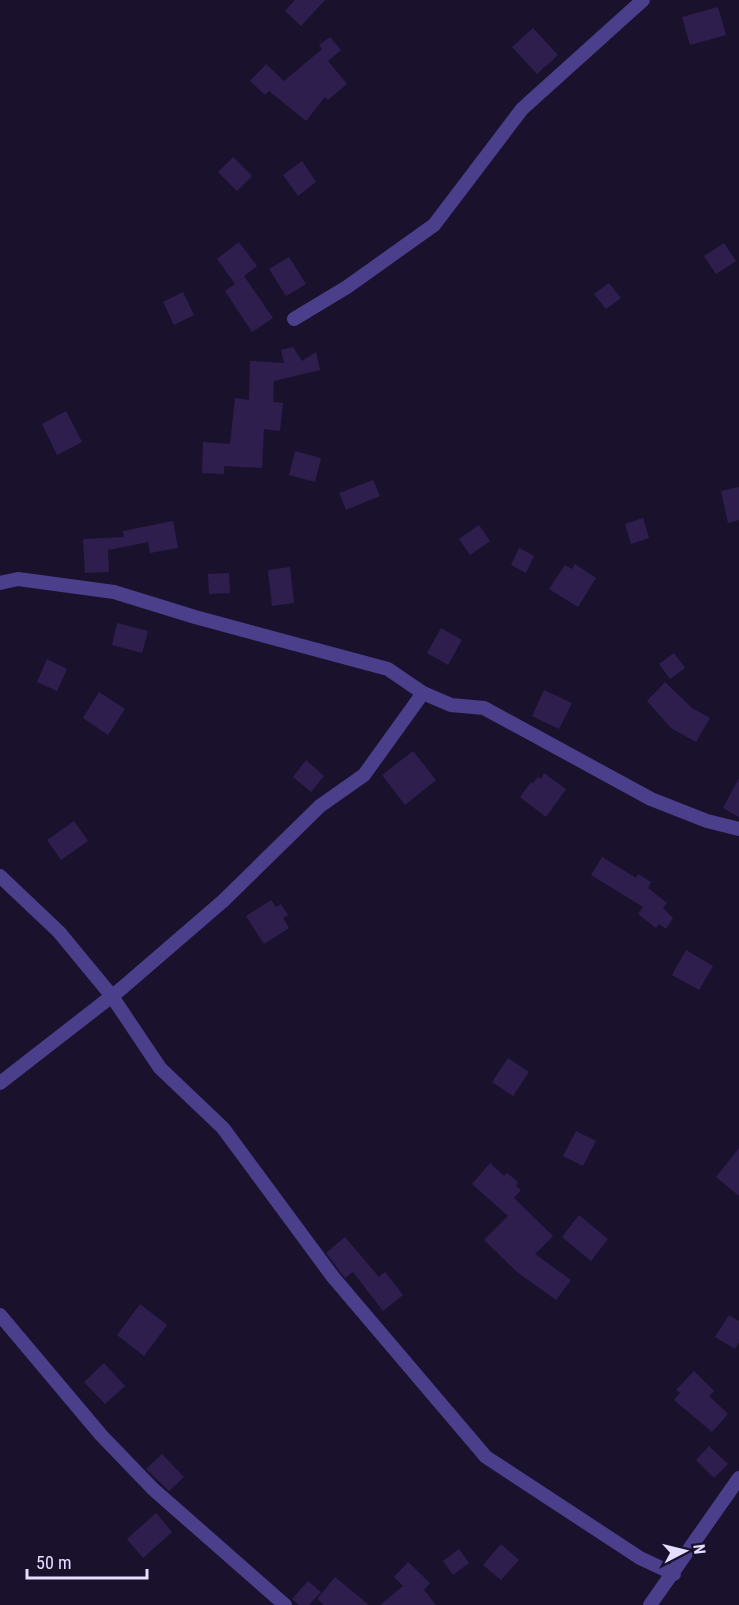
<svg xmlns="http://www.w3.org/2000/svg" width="739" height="1605" font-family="'Roboto Condensed',sans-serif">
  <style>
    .building { fill: #2e1e4e }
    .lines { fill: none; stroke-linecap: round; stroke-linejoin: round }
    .minor { stroke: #4b3e8b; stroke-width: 14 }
  </style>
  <rect width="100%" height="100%" fill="#1a122d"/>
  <path class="building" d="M 295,0 L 325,0 L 301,26 L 285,11 Z
    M 718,7 L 726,35 L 690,45 L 682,17 Z
    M 533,28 L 558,55 L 537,74 L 512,47 Z
    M 330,37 L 341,50 L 328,61 L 347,84 L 328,100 L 325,97 L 306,121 L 269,91 L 265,95 L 250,81 L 266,64 L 284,81 L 322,49 L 319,45 Z
    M 233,157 L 252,176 L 237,191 L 218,172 Z
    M 302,161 L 316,182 L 298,196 L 283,175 Z
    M 239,242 L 257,266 L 244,276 L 273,318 L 252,332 L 225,291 L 235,284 L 217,259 Z
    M 724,243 L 736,261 L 716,274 L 704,256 Z
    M 289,257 L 306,284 L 286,296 L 269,269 Z
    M 609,283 L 621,298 L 606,309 L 594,294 Z
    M 183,292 L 194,315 L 174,325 L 163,302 Z
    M 293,347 L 302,361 L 316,352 L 320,370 L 274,381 L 273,402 L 283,403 L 280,431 L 264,429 L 262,468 L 224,466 L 224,474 L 202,473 L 203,442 L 230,444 L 235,398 L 249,400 L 250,361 L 284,363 L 281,350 Z
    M 66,411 L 82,442 L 57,455 L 42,424 Z
    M 295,451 L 321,458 L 315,482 L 289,475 Z
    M 373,480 L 380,496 L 346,510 L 339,493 Z
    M 739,487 L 739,520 L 728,523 L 721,491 Z
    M 643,518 L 649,538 L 631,544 L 625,524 Z
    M 173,521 L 178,548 L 150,553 L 148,542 L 108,550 L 109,572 L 85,573 L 83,539 L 124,537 L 123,531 Z
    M 479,525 L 490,541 L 470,555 L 459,539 Z
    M 519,548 L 534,556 L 526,573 L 511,565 Z
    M 575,564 L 596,578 L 578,607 L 549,589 L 565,565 L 572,569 Z
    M 290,567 L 294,603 L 272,606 L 268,570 Z
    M 229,573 L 230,593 L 209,594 L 208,574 Z
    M 117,623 L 148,631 L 142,653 L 112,645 Z
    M 441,628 L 462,640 L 448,665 L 427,653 Z
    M 674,653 L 685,668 L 670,679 L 659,664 Z
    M 47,659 L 67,669 L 57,691 L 37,682 Z
    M 665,682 L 692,708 L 710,718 L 696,742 L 671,728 L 647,701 Z
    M 544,690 L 572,703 L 559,729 L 532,716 Z
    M 99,692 L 125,709 L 108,735 L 83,718 Z
    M 413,751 L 436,780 L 405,805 L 382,775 Z
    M 306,760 L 324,776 L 311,792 L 293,777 Z
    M 544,773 L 566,789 L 546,817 L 520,797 L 531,782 L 533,783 L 538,777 L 541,779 Z
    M 739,778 L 739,817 L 723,808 Z
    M 74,821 L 88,841 L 61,860 L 47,840 Z
    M 602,857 L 636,878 L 638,874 L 651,882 L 648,888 L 667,903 L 663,908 L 673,918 L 666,929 L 659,924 L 656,928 L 638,914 L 643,907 L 591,875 Z
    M 271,900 L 276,907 L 281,904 L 288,915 L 283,918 L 289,928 L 264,944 L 246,916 Z
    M 686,950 L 713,966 L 699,990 L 672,975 Z
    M 508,1058 L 529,1072 L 513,1096 L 492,1082 Z
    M 576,1131 L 596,1141 L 583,1166 L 563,1156 Z
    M 739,1148 L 739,1196 L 716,1177 Z
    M 490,1163 L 504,1176 L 507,1173 L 518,1182 L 516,1186 L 521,1190 L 514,1198 L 553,1236 L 535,1254 L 571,1280 L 556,1300 L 517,1272 L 484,1240 L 508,1216 L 472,1184 Z
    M 579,1215 L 608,1239 L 591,1261 L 562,1237 Z
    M 345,1237 L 379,1277 L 385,1272 L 403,1295 L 383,1311 L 353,1272 L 345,1278 L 326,1253 Z
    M 140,1304 L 167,1325 L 144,1356 L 117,1335 Z
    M 729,1315 L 739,1321 L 739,1342 L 735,1349 L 715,1337 Z
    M 104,1363 L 125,1386 L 105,1404 L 84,1382 Z
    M 694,1371 L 714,1391 L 709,1396 L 728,1414 L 712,1432 L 674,1400 L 680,1393 L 676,1390 Z
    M 709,1446 L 728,1464 L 714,1478 L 696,1460 Z
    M 162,1454 L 184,1477 L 169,1491 L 146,1469 Z
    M 156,1513 L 172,1532 L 143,1558 L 127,1539 Z
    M 501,1544 L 519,1560 L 501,1580 L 483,1565 Z
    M 459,1549 L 469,1563 L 453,1575 L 443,1561 Z
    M 408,1562 L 430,1583 L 424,1590 L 436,1605 L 380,1605 L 403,1586 L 394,1577 Z
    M 335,1577 L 369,1605 L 324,1605 L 317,1599 Z
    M 308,1581 L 321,1592 L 309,1605 L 299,1605 L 292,1599 Z"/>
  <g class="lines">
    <path class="minor" d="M 294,319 L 347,287 L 434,225 L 522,109 L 643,0
      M 0,583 L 18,579 L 114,592 L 195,617 L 388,669 L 423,693 L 451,705 L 484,708 L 651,799 L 707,821 L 739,829
      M 0,876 L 59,932 L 111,995 L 160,1068 L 223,1128 L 333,1277 L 486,1457 L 640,1558 L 674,1574
      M 0,1083 L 121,989 L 223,901 L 320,806 L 364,775 L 423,693
      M 0,1315 L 101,1435 L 153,1489 L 285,1605
      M 650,1605 L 739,1478"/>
  </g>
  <g transform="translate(685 1551) rotate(83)" stroke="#1a122d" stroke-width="4.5" paint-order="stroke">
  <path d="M0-4.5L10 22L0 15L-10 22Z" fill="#e6deff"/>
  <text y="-9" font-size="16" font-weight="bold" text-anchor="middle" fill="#e6deff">N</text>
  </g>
  <path d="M27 1569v9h120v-9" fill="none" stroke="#e6deff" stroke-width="3"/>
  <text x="36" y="1569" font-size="18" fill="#e6deff" stroke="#1a122d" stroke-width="4.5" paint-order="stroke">50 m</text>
</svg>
